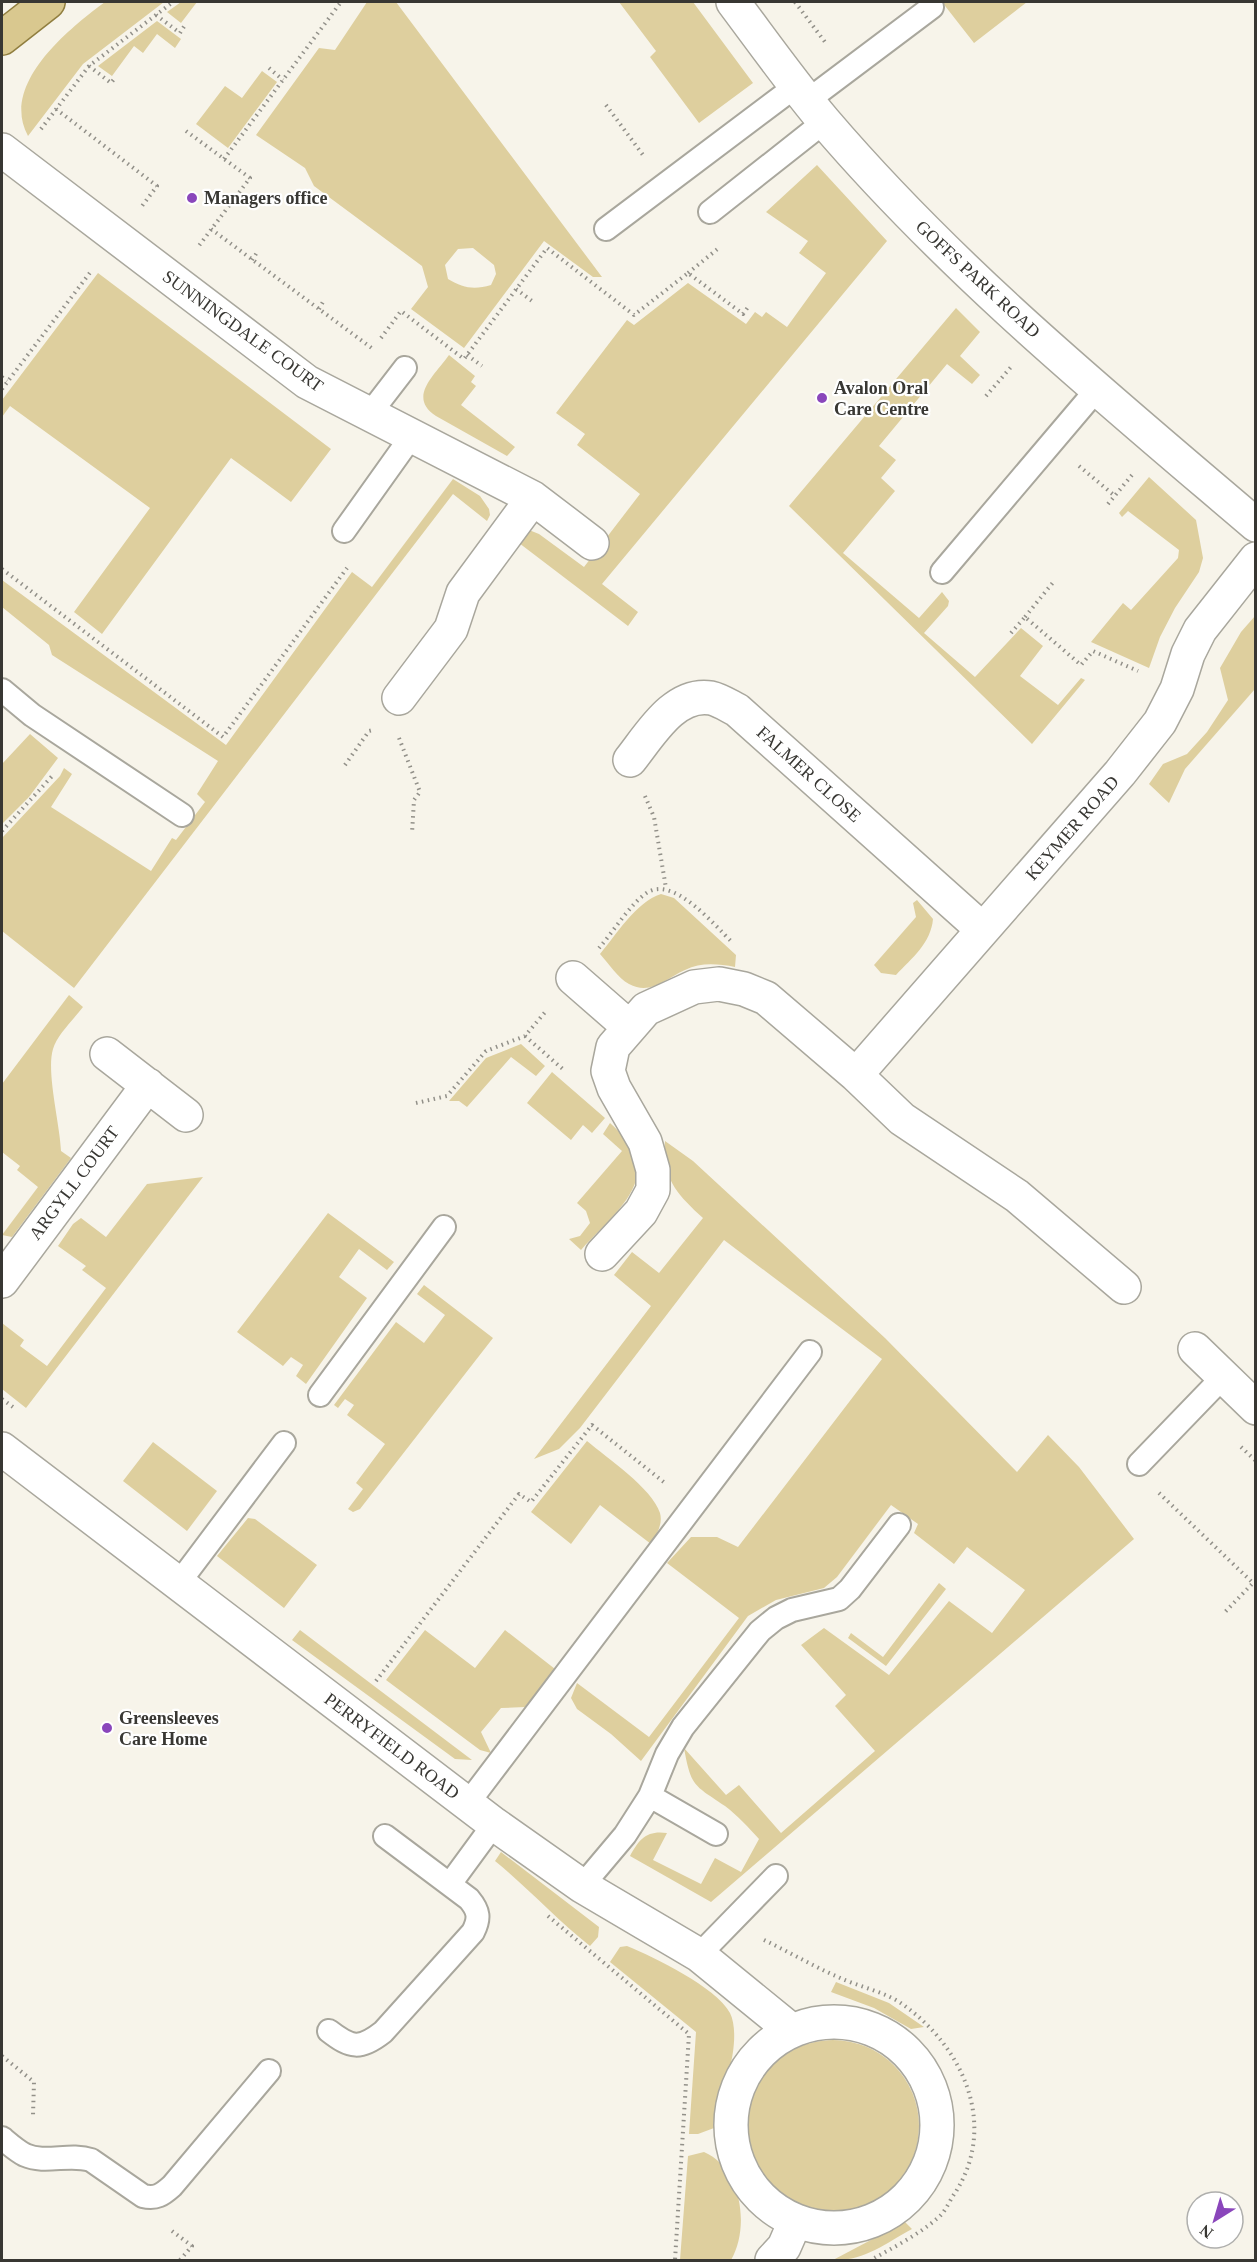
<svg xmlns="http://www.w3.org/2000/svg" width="1257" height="2262" font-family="Georgia,serif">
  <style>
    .green { fill: #decf9e; fill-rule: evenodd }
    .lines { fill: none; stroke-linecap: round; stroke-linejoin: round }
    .lane-casing { stroke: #a9a79d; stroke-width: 26 }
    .street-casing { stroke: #a9a79d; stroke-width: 36 }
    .primary-casing { stroke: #907e3f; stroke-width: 36 }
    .path { stroke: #929089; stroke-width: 4; stroke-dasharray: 1.5 4.5; stroke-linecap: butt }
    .lane { stroke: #fff; stroke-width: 22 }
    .street { stroke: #fff; stroke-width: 33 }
    .primary { stroke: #d9c88f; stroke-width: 33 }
    .poi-dot { fill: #8a46bb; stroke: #fff; stroke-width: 2 }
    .labels { text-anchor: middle; stroke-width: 4.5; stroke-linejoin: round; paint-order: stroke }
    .poi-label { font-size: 18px; font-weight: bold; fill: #383733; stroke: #fff; text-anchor: start }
    .street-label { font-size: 18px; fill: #383733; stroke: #fff }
  </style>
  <rect width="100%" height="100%" fill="#f7f4ea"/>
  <path class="green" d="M 105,2 L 164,2 L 83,64 L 28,136 C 0,85 67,30 105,2 Z
    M 181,2 L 197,2 L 181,23 L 167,12 Z
    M 367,2 L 396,2 L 602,277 L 593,277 L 544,241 L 464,348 L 411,309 L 428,287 L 422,266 L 314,186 L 305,168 L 256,135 L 319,48 L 335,50 ZM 473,248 L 494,265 L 496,274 L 491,285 C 474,290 463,288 448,279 L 445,265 L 458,249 Z
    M 619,2 L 693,2 L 753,83 L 699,123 L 650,57 L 656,51 Z
    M 942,2 L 1027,2 L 974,43 Z
    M 157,21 L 181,39 L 175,48 L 157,34 L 143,53 L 134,46 L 112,76 L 98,66 Z
    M 262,71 L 277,82 L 228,148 L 196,124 L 225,86 L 242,98 Z
    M 817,165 L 887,241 L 602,584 L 638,612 L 628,626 L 519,543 L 529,530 L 539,534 L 584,567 L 640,494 L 577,445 L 585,434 L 556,413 L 627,320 L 634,325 L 688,283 L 746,324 L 755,312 L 762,317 L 766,312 L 787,327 L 826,273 L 799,253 L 808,241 L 766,212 Z
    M 98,273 L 331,449 L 291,502 L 231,458 L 102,634 L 74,612 L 150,508 L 10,406 L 2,417 L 2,400 Z
    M 956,308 L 980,332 L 960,356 L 980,375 L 972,384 L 947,364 L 879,446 L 896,460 L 881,478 L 895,491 L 843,553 L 919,618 L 942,592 L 949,601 L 948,606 L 924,633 L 975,677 L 1021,628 L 1043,646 L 1020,676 L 1058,705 L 1081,678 L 1085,680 L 1032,744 L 789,506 Z
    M 449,355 L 475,376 L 471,382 L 476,386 L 461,405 L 515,447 L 507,456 L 436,416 C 407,397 435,375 449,355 Z
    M 1149,477 L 1196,520 L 1203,558 L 1199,572 L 1175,608 L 1160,637 L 1149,668 L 1091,642 L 1123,603 L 1131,610 L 1178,558 L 1179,550 L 1128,511 L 1122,517 L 1119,513 Z
    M 453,479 L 480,496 L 489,509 L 490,515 L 487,521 L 453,494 L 74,988 L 2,931 L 2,838 L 60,776 L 64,768 L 72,774 L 51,807 L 151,871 L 172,838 L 176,840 L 205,802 L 197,794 L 218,761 L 52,655 L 49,645 L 2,607 L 2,580 L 226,745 L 352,572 L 372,587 Z
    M 1255,616 L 1255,689 L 1185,769 L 1169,803 L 1149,784 L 1163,764 L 1187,754 L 1207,732 L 1228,700 L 1220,668 L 1241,632 Z
    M 30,734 L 58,758 L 29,797 L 2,824 L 2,764 Z
    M 661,894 L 674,898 L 736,955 L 735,967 C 718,964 701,962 685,970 C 666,978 651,996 629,984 C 618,978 609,964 600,954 C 617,934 636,902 661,894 Z
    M 917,900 L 933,919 C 931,943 912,958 896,975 L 881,973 L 874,965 L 916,917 L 913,903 Z
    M 69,995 L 83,1007 C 74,1019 57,1035 53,1049 C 46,1072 60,1124 61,1151 L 71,1158 L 12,1237 L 2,1235 L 38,1187 L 17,1170 L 20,1166 L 2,1152 L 2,1084 Z
    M 521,1044 L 545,1066 L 536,1076 L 511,1057 L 467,1107 L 459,1101 L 449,1101 L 486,1058 Z
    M 552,1072 L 605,1118 L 592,1133 L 583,1125 L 571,1140 L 527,1103 Z
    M 610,1123 C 669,1175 620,1207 581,1250 L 569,1239 L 580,1236 L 590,1223 L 586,1211 L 577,1203 L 622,1151 L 603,1134 Z
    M 665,1141 L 693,1161 L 885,1338 L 1017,1472 L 1048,1435 L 1079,1467 L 1134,1539 L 711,1902 L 630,1856 C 639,1839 647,1830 667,1833 L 653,1860 L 701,1884 L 715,1858 L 741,1872 L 759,1839 C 749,1828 737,1815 725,1806 C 694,1785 691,1787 684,1748 L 726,1795 L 739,1785 L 781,1833 L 875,1751 L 835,1706 L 846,1695 L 801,1645 L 824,1628 L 889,1675 L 949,1601 L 992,1633 L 1025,1590 L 967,1547 L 954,1564 L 914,1533 L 918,1524 L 891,1505 L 837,1577 L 824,1588 L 776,1600 L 748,1616 L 641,1761 L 611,1734 L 577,1709 L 571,1698 L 577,1683 L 649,1737 L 739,1618 L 667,1563 L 691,1537 L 717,1537 L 738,1547 L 882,1359 L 724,1240 L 580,1428 L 559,1449 L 534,1459 L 651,1306 L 614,1275 L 632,1252 L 659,1273 L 703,1218 C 677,1194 662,1179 665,1141 Z
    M 203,1177 L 26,1408 L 2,1389 L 2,1323 L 24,1340 L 20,1346 L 47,1366 L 106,1288 L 82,1270 L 86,1266 L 58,1246 L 73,1224 L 81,1218 L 106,1237 L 147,1184 Z
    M 328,1213 L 394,1262 L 387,1270 L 359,1249 L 339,1277 L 367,1298 L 306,1384 L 296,1376 L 303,1365 L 291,1357 L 283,1366 L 237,1332 Z
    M 424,1285 L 493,1338 L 360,1509 L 353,1512 L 348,1509 L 363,1489 L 356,1483 L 385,1444 L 347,1415 L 354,1405 L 345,1399 L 338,1408 L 334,1405 L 396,1322 L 424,1343 L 445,1315 L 417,1294 Z
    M 587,1441 C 607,1458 652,1488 660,1513 C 663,1524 657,1534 651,1544 L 600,1505 L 571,1544 L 531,1512 Z
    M 153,1442 L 217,1491 L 187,1531 L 123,1481 Z
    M 248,1518 L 255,1519 L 317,1565 L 284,1608 L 217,1556 Z
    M 939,1583 L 946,1589 L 886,1666 L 848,1638 L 851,1633 L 883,1657 Z
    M 300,1630 L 472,1760 L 455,1759 L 292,1640 Z
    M 425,1630 L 475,1668 L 505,1630 L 555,1669 L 525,1707 L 501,1708 L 481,1732 L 491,1753 L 480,1750 L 386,1680 Z
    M 501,1852 L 599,1927 L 598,1937 L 590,1946 C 556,1919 528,1888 495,1861 Z
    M 627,1946 C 654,1957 716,1987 730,2013 C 737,2027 734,2052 730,2067 C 723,2090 715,2103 714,2128 L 698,2134 L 689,2134 L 696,2032 L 610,1962 L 620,1947 Z
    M 836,1982 L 889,2003 L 924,2027 L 911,2029 L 874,2008 L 831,1992 Z
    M747 2126a86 86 0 1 1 172 0a86 86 0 1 1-172 0Z
    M 704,2152 C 742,2168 750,2228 731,2260 L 680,2260 L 688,2156 Z
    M 905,2222 L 912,2229 C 884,2244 865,2261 833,2260 Z"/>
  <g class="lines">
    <defs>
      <path id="lane" d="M 807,101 L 932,7
        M 710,212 L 824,122
        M 606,229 L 796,86
        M 368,416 L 405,368
        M 344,531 L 411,437
        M 942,572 L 1098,388
        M 2,690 L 32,715 L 182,815
        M 320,1395 L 444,1227
        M 1139,1464 L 1223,1377
        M 178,1584 L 284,1443
        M 650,1796 L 667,1754 L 683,1727 L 760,1631 L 776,1618 L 792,1610 L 839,1599 L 850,1589 L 899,1525
        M 468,1803 L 810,1352
        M 450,1884 L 494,1824
        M 582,1886 L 625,1835 L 650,1796 L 716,1834
        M 699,1955 L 776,1876
        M 329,2031 C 351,2048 360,2050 383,2032 L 473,1932 C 480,1918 479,1911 469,1899 L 385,1836
        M 2,2138 C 8,2143 17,2151 25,2155 C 45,2164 70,2153 91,2160 L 143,2196 C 156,2199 162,2195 172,2186 L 269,2071"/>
      <path id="street" d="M 733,2 C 763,42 792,83 824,121 C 952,271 1106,397 1256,525
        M 2,150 L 307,382 L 533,498 L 592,543
        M 399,698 L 451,629 L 463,593 L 533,498
        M 630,760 C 650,735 674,692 711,698 C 720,700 729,706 737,710 L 982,929
        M 573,978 L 628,1026
        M 107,1054 L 186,1115
        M 856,1075 L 1120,773 L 1160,722 L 1177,689 L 1188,654 L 1200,630 L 1256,559
        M 602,1254 L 641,1212 L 653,1190 L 653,1170 L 645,1142 L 614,1088 L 608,1071 L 613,1047 L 646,1009 L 694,987 L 719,984 L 744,989 L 766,998 L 856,1075 L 902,1119 L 1017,1196 L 1124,1287
        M 2,1281 L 148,1085
        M 1195,1349 L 1256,1408
        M 2,1449 L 494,1824 L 582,1886 L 699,1955 L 791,2030
        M731 2125a103 103 0 1 1 206 0a103 103 0 1 1-206 0Z
        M 772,2260 L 784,2247 L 795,2222"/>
      <path id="primary" d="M 2,38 L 48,2"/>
    </defs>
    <use href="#lane" class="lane-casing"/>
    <use href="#street" class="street-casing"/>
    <use href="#primary" class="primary-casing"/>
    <path class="path" d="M 795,2 L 825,42
      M 156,15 L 180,33 L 185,25
      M 89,66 L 111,83 L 115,78
      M 269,68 L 283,80
      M 606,105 L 643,155
      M 56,109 L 157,186 L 142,206
      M 41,129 L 89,66 L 173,2
      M 186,131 L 250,178 L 198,247
      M 224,159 L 341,2
      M 211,229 L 373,349
      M 252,260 L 258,251
      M 688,273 L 720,247
      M 516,289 L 532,301
      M 319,309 L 324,300
      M 381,338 L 401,311 L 464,359 L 547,248 L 634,315 L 688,273 L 743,314 L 748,307
      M 467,355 L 482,366
      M 2,377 L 7,381
      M 2,389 L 92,270
      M 986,396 L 1011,367
      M 1079,466 L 1115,496
      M 1108,504 L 1132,475
      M 2,569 L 223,737 L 347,568
      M 1025,617 L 1055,580
      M 1011,633 L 1025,617 L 1081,665 L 1093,651 L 1138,671
      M 399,738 L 420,792 L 414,800 L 412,833
      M 345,765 L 369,731 L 373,730
      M 645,796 L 654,817 L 666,888
      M 2,831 L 54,774
      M 599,948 C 613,932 629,906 645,894 C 672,873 714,925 732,942
      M 525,1036 L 565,1071
      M 416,1103 L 447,1096 L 486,1051 L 525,1036 L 546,1011
      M 2,1399 L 13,1407
      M 1241,1447 L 1256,1461
      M 1159,1493 L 1253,1583 L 1225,1612
      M 376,1681 L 519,1494 L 531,1502 L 592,1425 L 665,1483
      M 548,1916 L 689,2034 L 675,2260
      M 764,1940 C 789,1952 813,1966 838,1977 C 859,1987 887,1992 905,2006 C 964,2049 998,2126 955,2193 C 950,2200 946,2210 940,2216 C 920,2234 894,2247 871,2260
      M 2,2056 L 34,2082 L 33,2115
      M 172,2231 L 192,2246 L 180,2260"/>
    <use href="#lane" class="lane"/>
    <use href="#street" class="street"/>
    <use href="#primary" class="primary"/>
  </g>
  <g class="poi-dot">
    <circle cx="192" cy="198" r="6"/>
    <circle cx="822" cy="398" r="6"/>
    <circle cx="107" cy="1728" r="6"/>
  </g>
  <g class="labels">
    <g class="poi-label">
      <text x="204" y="204">Managers office</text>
      <text x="834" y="394">Avalon Oral<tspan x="834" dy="21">Care Centre</tspan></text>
      <text x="119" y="1724">Greensleeves<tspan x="119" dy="21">Care Home</tspan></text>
    </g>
    <g class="street-label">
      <text transform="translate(978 279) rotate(43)" y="6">GOFFS PARK ROAD</text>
      <text transform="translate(243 331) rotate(36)" y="6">SUNNINGDALE COURT</text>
      <text transform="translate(809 774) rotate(42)" y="6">FALMER CLOSE</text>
      <text transform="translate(1072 828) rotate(-49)" y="6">KEYMER ROAD</text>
      <text transform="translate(74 1183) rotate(-53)" y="6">ARGYLL COURT</text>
      <text transform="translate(392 1746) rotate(37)" y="6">PERRYFIELD ROAD</text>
    </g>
  </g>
  <rect width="1257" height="2262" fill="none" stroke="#383733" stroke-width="6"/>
  <g transform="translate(1215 2220) rotate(217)"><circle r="28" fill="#ffffff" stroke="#afafad" stroke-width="1.5"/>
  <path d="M0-4.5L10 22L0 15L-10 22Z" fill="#8a46bb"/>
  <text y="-9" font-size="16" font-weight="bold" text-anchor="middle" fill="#383733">N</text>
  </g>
</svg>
